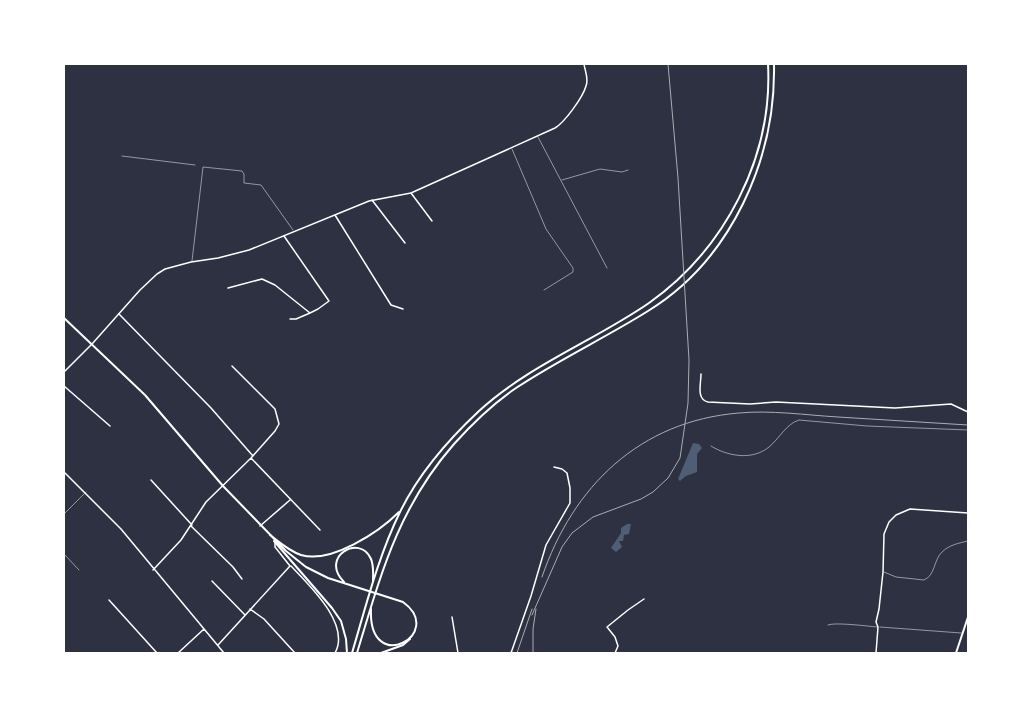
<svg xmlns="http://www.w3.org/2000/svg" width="1032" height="717" font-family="'Nunito Sans',sans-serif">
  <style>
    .water { fill: #4f5d75 }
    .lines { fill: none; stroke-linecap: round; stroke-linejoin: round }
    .service { stroke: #fff; stroke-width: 0.5 }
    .minor { stroke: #fff; stroke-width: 1.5 }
    .tertiary { stroke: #fff; stroke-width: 1.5 }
    .secondary { stroke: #fff; stroke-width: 2 }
    .primary { stroke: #fff; stroke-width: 2 }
    .trunk { stroke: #fff; stroke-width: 2 }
    .rail { stroke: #abadb3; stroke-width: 1 }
  </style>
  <rect width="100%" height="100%" fill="#2d3142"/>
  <path class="water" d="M 693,443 L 699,444 L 702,448 L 697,454 L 697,472 L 686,476 L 680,481 L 678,479 Z
    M 627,524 L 631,524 L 629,534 L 624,535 L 623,541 L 619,541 L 622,547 L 616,552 L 611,548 L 621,533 L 621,528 Z"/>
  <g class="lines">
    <path class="service" d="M 538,137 L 607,268
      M 512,149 L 546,229 L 573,268 L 573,272 L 544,290
      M 122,156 L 195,165
      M 562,180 L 600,169 L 622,172 L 628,170
      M 192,261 L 203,167 L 242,171 L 244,174 L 244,183 L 261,185 L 293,230
      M 711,446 C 727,456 752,461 769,447 C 779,439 786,424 799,420 L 867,426 L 968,430
      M 64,514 L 86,492
      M 64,554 L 79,570
      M 884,572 L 896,577 L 924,580 C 935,576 934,559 942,552 C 949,545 959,543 968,541
      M 828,625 C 834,622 867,626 877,627
      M 880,627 L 961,633"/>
    <path class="minor" d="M 411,193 L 432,221
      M 372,200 L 405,243
      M 335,215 L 391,305 L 403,309
      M 228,288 L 262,279 L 275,285 L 310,313 L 318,309 L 329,301 L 284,236
      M 119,314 L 211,408 L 253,456
      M 290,319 L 296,319 L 310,313
      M 64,372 L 92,344
      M 701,374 C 701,384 696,399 708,402 L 750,404 L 776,402 L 895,408 L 951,404 L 968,412
      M 64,386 L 110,426
      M 251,458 L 320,530
      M 64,472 L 121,529 L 224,653
      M 151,480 L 192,525
      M 191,526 L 233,567 L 242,579
      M 260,526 L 290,500
      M 291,566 C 309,585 351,624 335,653
      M 153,570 L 181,540 L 206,502 L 251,458 L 275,431 L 279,424 L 275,409 L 232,366
      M 212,581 L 245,615
      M 109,600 L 157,653
      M 250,609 L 264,619 L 295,653
      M 452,617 L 458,653
      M 218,645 L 290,566 L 275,547 L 275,543
      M 178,653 L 204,629
      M 511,653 L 531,596 L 546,545 L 570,503 L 570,488 L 567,473 L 562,469 L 554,467
      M 615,653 L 618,646 L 615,637 L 607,627 L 628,610 L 644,599
      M 876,653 L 878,627 L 876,622 L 879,609 L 883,572 L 884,534 L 889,522 L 896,515 L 910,509 L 968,513"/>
    <path class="tertiary" d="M 92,344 L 140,290 L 157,274 L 165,269 L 191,262 L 218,258 L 249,250 L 369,201 L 411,193 L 555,128 C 565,122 583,97 586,86 C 589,79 585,71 584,64"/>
    <path class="secondary" d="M 956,653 L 968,617"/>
    <path class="primary" d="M 64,318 L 145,395 L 223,486 L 286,551 L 306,567 L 328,578 L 403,602 C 447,634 368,677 371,609
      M 274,541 L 332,608 L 341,621 L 346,639 L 347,653
      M 344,582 C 319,557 360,533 371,559 C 374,566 373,573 373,581"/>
    <path class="trunk" d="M 270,535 C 279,542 289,551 301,555 C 331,564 379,532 399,512
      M 352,653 C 366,606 378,557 400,512 C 418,475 449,439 479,411 C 529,365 594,341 649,303 C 725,249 773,157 768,64
      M 357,653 C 381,574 398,508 454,444 C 472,424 494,403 516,388 C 558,360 605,338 648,311 C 731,260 776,159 774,64
      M 381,653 L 403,645 L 410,639"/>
    <path class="rail" d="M 542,577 C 573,486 640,421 739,413 C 771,410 805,415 838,417 C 881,420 925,422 968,425
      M 532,615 L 562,547 L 572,533 L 593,517 L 641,499 L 653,492 L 668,478 L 680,458 L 688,403 L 689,360 L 678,178 L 668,64
      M 517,653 L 532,609
      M 533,653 L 533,629 L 536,609"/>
  </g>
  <rect width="1032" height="717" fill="none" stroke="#ffffff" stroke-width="130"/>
</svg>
